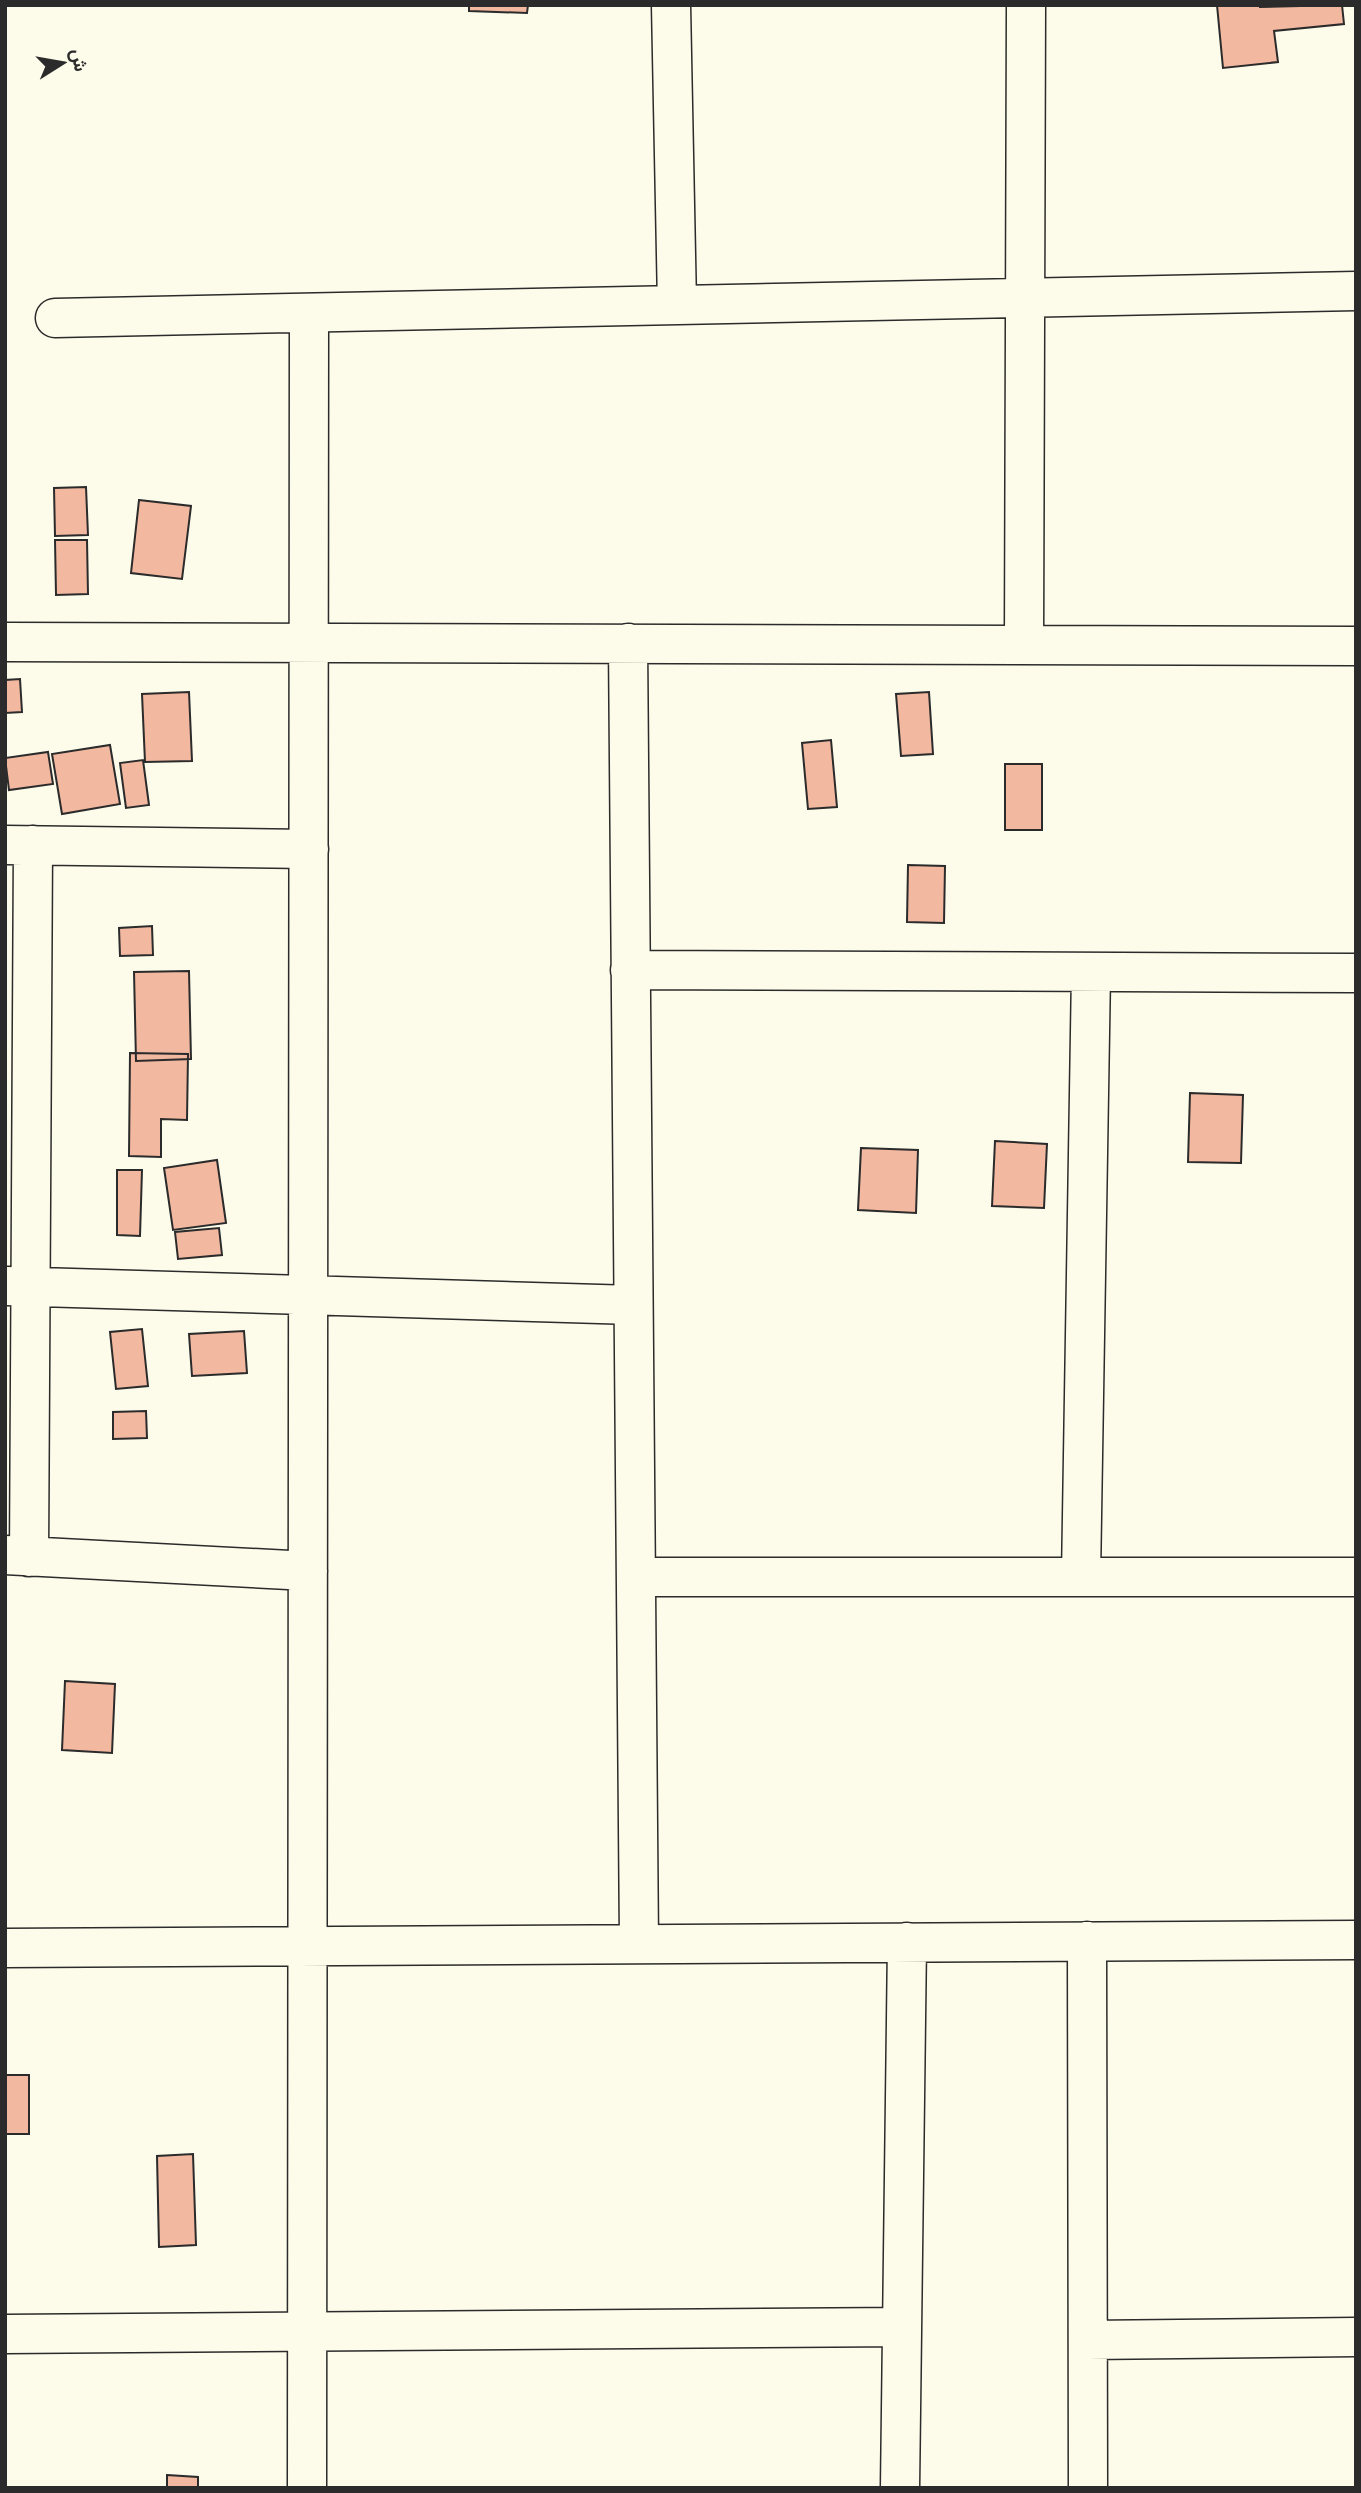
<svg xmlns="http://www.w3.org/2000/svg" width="1361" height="2493" font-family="'DM Sans',Vazirmatn,sans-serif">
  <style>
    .building { fill: #f2b8a0; stroke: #2b2b2b; stroke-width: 2 }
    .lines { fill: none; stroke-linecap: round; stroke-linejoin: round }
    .minor-casing { stroke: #2b2b2b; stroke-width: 41 }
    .minor { stroke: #fdfbea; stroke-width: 38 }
  </style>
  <rect width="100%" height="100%" fill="#fdfbea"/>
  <path class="building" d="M 469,5 L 528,5 L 527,13 L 469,11 Z
    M 1217,5 L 1260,5 L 1260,7 L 1342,5 L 1344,24 L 1274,31 L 1278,62 L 1223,68 Z
    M 86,487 L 88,535 L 55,536 L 54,488 Z
    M 139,500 L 191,506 L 182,579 L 131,573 Z
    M 55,540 L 87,540 L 88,594 L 56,595 Z
    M 20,679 L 22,712 L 5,713 L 5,680 Z
    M 189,692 L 192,761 L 145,762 L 142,694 Z
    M 929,692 L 933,754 L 901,756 L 896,694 Z
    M 831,740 L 837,807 L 808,809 L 802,743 Z
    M 110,745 L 120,804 L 62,814 L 52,754 Z
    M 48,752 L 53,784 L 9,790 L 5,758 Z
    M 143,760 L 149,805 L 126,808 L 120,763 Z
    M 1005,764 L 1042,764 L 1042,830 L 1005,830 Z
    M 908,865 L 945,866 L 944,923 L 907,922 Z
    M 152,926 L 153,955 L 120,956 L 119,928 Z
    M 189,971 L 191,1059 L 136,1061 L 134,972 Z
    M 130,1053 L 188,1054 L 187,1120 L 161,1119 L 161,1157 L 129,1156 Z
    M 1190,1093 L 1243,1095 L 1241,1163 L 1188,1162 Z
    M 995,1141 L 1047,1144 L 1044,1208 L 992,1206 Z
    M 861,1148 L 918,1150 L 916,1213 L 858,1210 Z
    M 217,1160 L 226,1223 L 173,1230 L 164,1168 Z
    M 117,1170 L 142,1170 L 140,1236 L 117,1235 Z
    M 219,1228 L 222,1255 L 178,1259 L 175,1232 Z
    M 142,1329 L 148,1386 L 116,1389 L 110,1332 Z
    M 244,1331 L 247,1373 L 192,1376 L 189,1334 Z
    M 146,1411 L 147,1438 L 113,1439 L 113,1412 Z
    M 65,1681 L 115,1684 L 112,1753 L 62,1750 Z
    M 5,2075 L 29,2075 L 29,2134 L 5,2134 Z
    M 193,2154 L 196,2245 L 159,2247 L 157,2156 Z
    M 167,2475 L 198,2477 L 198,2488 L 167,2488 Z"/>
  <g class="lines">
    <defs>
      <path id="minor" d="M 671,5 L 677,305
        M 55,318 L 1356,291
        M 5,642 L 1356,646
        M 628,643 L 639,1944
        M 1024,645 L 1026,5
        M 5,845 L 309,849
        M 630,970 L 1356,973
        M 6,1286 L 633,1305
        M 5,1555 L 308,1571
        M 29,1557 L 33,845
        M 636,1577 L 1356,1577
        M 1081,1577 L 1091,972
        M 1087,1941 L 1088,2488
        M 5,1948 L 1356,1940
        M 5,2334 L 902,2327
        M 1088,2340 L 1356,2337
        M 307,2488 L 309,313
        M 900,2488 L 907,1942"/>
    </defs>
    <use href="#minor" class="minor-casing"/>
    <use href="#minor" class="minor"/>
  </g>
  <rect width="1361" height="2493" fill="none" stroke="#2b2b2b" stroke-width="14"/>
  <g transform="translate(63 63) rotate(79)" stroke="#fdfbea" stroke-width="5" paint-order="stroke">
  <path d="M0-5L12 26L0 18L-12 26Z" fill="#2b2b2b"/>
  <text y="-10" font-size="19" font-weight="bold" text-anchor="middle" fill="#2b2b2b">ش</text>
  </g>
</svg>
